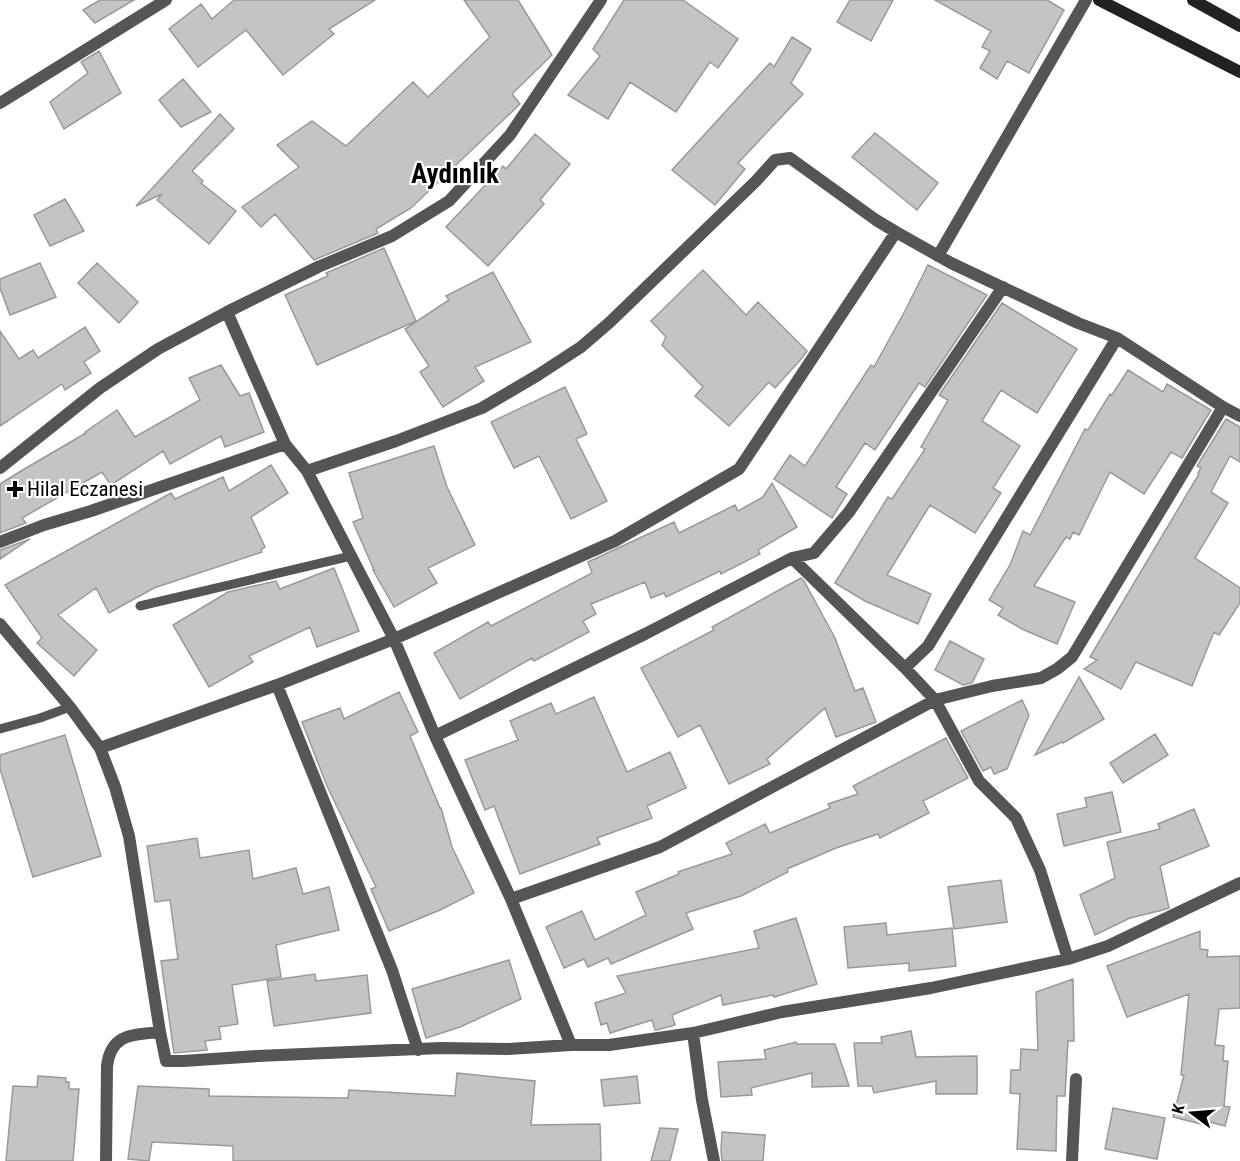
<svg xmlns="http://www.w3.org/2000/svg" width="1240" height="1161" font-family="'Roboto Condensed',sans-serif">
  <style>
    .building { fill: #c4c4c4; stroke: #999; stroke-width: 1.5 }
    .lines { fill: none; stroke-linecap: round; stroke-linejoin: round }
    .lane { stroke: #555; stroke-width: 9 }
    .street { stroke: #555; stroke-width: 12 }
    .secondary { stroke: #222; stroke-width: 12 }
    .poi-dot { fill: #000; stroke: #fff; stroke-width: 2 }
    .labels { text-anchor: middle; stroke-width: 4.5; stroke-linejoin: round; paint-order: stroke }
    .poi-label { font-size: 21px; fill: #000; stroke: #fff; text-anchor: start }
    .district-label { font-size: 27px; font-weight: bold; fill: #000; stroke: #fff }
  </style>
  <rect width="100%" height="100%" fill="#fff"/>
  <path class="building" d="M 100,0 L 134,0 L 95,23 L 83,10 Z
    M 234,0 L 375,0 L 329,29 L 334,34 L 283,75 L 246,30 L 198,67 L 169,29 L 201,4 L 212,19 Z
    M 464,0 L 518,0 L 552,55 L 512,94 L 520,104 L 411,208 L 376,229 L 378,233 L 314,260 L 275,214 L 261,227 L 242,207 L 299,167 L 277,145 L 312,121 L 346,146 L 413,82 L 428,97 L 490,37 Z
    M 624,0 L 683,0 L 738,39 L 718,68 L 710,62 L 676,112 L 630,82 L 608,119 L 568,95 L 600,56 L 593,49 Z
    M 850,0 L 893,0 L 871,41 L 837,22 Z
    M 935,0 L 1047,0 L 1064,10 L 1029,73 L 1007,61 L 997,79 L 980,68 L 990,51 L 982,47 L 991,31 Z
    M 792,37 L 811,49 L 791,83 L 803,94 L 738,163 L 745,169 L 715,205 L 672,170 L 770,63 L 774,67 Z
    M 99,51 L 121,93 L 64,129 L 50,102 L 88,73 L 81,62 Z
    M 183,79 L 211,112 L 181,127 L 159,100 Z
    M 220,114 L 234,129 L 192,171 L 203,181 L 201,183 L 236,211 L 209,244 L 157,200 L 162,194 L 136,206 Z
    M 875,133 L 938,183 L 917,210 L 852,157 Z
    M 535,134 L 570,164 L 540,200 L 544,204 L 488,266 L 446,227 L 503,166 L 506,169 Z
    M 65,199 L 84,231 L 50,246 L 34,215 Z
    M 384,248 L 416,321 L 317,365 L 285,295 L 328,276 L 326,273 Z
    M 40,263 L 56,297 L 10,315 L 0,288 L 0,279 Z
    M 97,263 L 138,302 L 119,323 L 78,283 Z
    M 928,265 L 987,295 L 925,387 L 919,383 L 875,450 L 865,443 L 836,487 L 847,494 L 832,518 L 774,479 L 790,455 L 805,466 L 871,365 L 874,367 L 906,309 Z
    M 703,270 L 746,315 L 758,302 L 807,351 L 802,358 L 775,388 L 769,382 L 729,426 L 695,396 L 703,387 L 662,345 L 666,337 L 651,321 Z
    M 493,272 L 531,342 L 475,367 L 484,381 L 443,407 L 420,372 L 429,366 L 405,329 L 449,300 L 446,296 Z
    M 1002,303 L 1077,349 L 1037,413 L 1001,390 L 982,421 L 1020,446 L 993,488 L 1001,493 L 975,533 L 930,505 L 887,575 L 931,594 L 918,624 L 865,601 L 835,583 L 888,497 L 892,499 L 925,449 L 921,447 L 948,400 L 939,395 Z
    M 85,327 L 100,351 L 84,362 L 91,373 L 65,390 L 62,384 L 0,426 L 0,331 L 19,359 L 33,350 L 38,358 Z
    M 221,365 L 240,396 L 249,393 L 264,432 L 225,447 L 221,436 L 170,464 L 163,451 L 111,485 L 102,472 L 22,518 L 26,523 L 0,533 L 0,484 L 21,471 L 86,433 L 85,432 L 117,410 L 135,437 L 200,400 L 189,378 Z
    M 1128,370 L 1163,392 L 1167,384 L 1211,410 L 1182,458 L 1171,452 L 1144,494 L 1110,472 L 1079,535 L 1073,532 L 1070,539 L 1066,537 L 1034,586 L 1075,602 L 1057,644 L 1022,629 L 998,615 L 1003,608 L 989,600 L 1010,565 L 1023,531 L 1030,535 L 1085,429 L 1088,430 L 1110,394 L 1112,395 Z
    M 565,387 L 587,434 L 576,439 L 607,501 L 571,519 L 539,456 L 514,468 L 491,422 Z
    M 1226,419 L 1240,427 L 1240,462 L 1230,456 L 1211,492 L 1228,503 L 1195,558 L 1240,588 L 1240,603 L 1219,635 L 1214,632 L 1192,686 L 1136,662 L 1121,689 L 1084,669 L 1097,660 L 1090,657 L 1199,474 L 1198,473 L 1201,468 L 1197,466 Z
    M 434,446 L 447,487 L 475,545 L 428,568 L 437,583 L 394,607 L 373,570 L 374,570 L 353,522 L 363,518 L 349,473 Z
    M 271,465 L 288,493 L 251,517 L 265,547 L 261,550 L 262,552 L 154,588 L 109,613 L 96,588 L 58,615 L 97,650 L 74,676 L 37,643 L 42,638 L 5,585 L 171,493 L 175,499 L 223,477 L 229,491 Z
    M 772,483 L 797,527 L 758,550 L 760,554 L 721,574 L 720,571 L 666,597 L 664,593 L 651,598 L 645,582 L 591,604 L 596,614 L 583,621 L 589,632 L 534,661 L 532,658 L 460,699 L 434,653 L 488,622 L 491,626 L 592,573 L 588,562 L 674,522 L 679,533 L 735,505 L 738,511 L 763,497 Z
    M 30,539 L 0,559 L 0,550 Z
    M 334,568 L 359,631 L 317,647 L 310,627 L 249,656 L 253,662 L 209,687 L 173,625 L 228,592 L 276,581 L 280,589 Z
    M 801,578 L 804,581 L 835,638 L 855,691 L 863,688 L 876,722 L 836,737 L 825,708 L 767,759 L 770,764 L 729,784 L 700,725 L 678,737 L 641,668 L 714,630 L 712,627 Z
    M 950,641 L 984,659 L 972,683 L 963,685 L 935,670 Z
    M 1079,677 L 1104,719 L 1063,743 L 1062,742 L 1035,755 Z
    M 399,692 L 418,732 L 410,736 L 440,808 L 441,808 L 452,847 L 474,893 L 440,910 L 389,931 L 371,889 L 376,887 L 327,786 L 302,722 L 340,708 L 344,719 Z
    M 594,697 L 627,772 L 670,752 L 686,788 L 647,806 L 652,818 L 597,838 L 600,844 L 520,874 L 494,806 L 485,810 L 465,760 L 518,740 L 510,721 L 551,703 L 556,714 Z
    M 1022,700 L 1029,715 L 1007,769 L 994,774 L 991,767 L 983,771 L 961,731 Z
    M 1155,734 L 1168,755 L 1123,783 L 1110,763 Z
    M 65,735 L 101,856 L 33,877 L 0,769 L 0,755 Z
    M 946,738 L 968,778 L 923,801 L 929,813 L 880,838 L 878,834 L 836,848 L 787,869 L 788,872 L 741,896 L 686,913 L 693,929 L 611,964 L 608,958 L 588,967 L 584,959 L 564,968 L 546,927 L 582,911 L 595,940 L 646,915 L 636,892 L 679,874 L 678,872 L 732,854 L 726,843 L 765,824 L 770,833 L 830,808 L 828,804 L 858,794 L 853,786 Z
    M 1112,792 L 1121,832 L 1064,846 L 1057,814 L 1087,807 L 1085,798 Z
    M 1194,809 L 1209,846 L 1160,866 L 1169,908 L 1163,910 L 1130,918 L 1095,935 L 1080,895 L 1115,878 L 1107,842 L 1160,829 L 1158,824 Z
    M 197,838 L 200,858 L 249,850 L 253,879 L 296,868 L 303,894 L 329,887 L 339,930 L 276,945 L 281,977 L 232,985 L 238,1024 L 219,1027 L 221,1039 L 205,1041 L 207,1050 L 174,1053 L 161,961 L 178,959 L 170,900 L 155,902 L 147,846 Z
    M 1001,880 L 1007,922 L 954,929 L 948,887 Z
    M 796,918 L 817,984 L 774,997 L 773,995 L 723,1005 L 721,995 L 672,1015 L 675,1025 L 657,1030 L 655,1030 L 652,1020 L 610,1033 L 607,1023 L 601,1025 L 595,1003 L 626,993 L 617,976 L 759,948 L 754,931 Z
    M 886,923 L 887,935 L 952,928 L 956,966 L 909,971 L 909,963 L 848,968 L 844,927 Z
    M 1200,931 L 1200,949 L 1208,950 L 1207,957 L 1240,956 L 1240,1008 L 1219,1009 L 1215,1045 L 1224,1046 L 1223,1061 L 1228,1061 L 1224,1106 L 1230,1107 L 1225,1126 L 1202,1120 L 1201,1124 L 1173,1117 L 1184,1075 L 1181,1075 L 1189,994 L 1127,1017 L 1107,966 Z
    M 509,960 L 521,999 L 460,1027 L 426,1038 L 412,989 Z
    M 315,974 L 316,981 L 367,975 L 371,1013 L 274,1026 L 267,981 Z
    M 1073,979 L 1074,1041 L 1068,1041 L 1065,1096 L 1057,1096 L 1056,1151 L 1017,1149 L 1020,1094 L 1010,1093 L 1011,1070 L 1020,1070 L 1021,1049 L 1038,1050 L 1036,992 Z
    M 911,1031 L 916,1057 L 977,1056 L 977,1094 L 936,1094 L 936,1081 L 874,1093 L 872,1086 L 858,1086 L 854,1043 L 882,1043 L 881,1037 Z
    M 796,1042 L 797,1044 L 835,1044 L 849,1086 L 812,1087 L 812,1073 L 751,1088 L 752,1095 L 721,1097 L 718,1062 L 766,1059 L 764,1050 Z
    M 457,1073 L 535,1081 L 531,1125 L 600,1124 L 601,1161 L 233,1161 L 233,1146 L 152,1142 L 149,1161 L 128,1159 L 138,1086 L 209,1089 L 209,1096 L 348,1098 L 349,1090 L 455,1096 Z
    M 38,1076 L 66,1078 L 66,1082 L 69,1082 L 69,1089 L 79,1089 L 73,1161 L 6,1161 L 13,1086 L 37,1087 Z
    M 637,1076 L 640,1103 L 604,1106 L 601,1080 Z
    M 1113,1108 L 1165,1118 L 1157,1159 L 1105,1149 Z
    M 660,1128 L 678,1129 L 670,1161 L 651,1161 Z
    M 722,1132 L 765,1135 L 763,1161 L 722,1161 L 721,1151 Z"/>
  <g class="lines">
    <path class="lane" d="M 140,606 L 351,556
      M 0,729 L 40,718 L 70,707"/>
    <path class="street" d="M 0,103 L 166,0
      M 938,256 L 1086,0
      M 227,312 L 285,444 L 307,471 L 394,639 L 435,736 L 511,899 L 571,1045
      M 0,468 L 100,388 L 158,349 L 227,312 L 318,267 L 392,236 L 449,201 L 510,135 L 601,0
      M 307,471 L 396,441 L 482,408 L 538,375 L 581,347 L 610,322 L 756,181 L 775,160 L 790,158 L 876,220 L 896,232 L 951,263 L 1078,323 L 1117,338 L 1223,407 L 1240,416
      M 0,542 L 44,525 L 91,511 L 285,444
      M 792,558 L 905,668 L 935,700 L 979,781 L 1016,818 L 1040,870 L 1068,959
      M 0,624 L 70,707 L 100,748 L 115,787 L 129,836 L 160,1032 L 166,1061 L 183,1061 L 258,1056 L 441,1048 L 508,1049 L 571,1045 L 609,1045 L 693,1033 L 782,1012 L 931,988 L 1068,959 L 1108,946 L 1240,883
      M 905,668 L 928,646 L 1117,338
      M 277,685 L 392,970 L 418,1050
      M 435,736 L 645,634 L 792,558 L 814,553 L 849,512 L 1003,287
      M 100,748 L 277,685 L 394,639 L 615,541 L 739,469 L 896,232
      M 511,899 L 660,847 L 935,700 L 992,686 L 1041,678 L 1057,669 L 1072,657 L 1223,407
      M 693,1033 L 702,1100 L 714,1161
      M 106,1161 L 107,1066 C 111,1033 133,1035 160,1032
      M 1072,1161 L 1076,1079"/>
    <path class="secondary" d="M 1099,0 L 1240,72
      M 1193,0 L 1240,26"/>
  </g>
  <path class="poi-dot" d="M12 480h6v6h6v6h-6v6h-6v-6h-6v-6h6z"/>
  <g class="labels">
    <g class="poi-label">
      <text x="27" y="496">Hilal Eczanesi</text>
    </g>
    <g class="district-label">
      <text x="455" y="183">Aydınlık</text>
    </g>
  </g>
  <g transform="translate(1192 1113) rotate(286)" stroke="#ffffff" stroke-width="4.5" paint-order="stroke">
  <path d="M0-4.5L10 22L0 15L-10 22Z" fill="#000000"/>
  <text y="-9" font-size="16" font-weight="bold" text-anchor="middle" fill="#000000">K</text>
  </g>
</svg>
